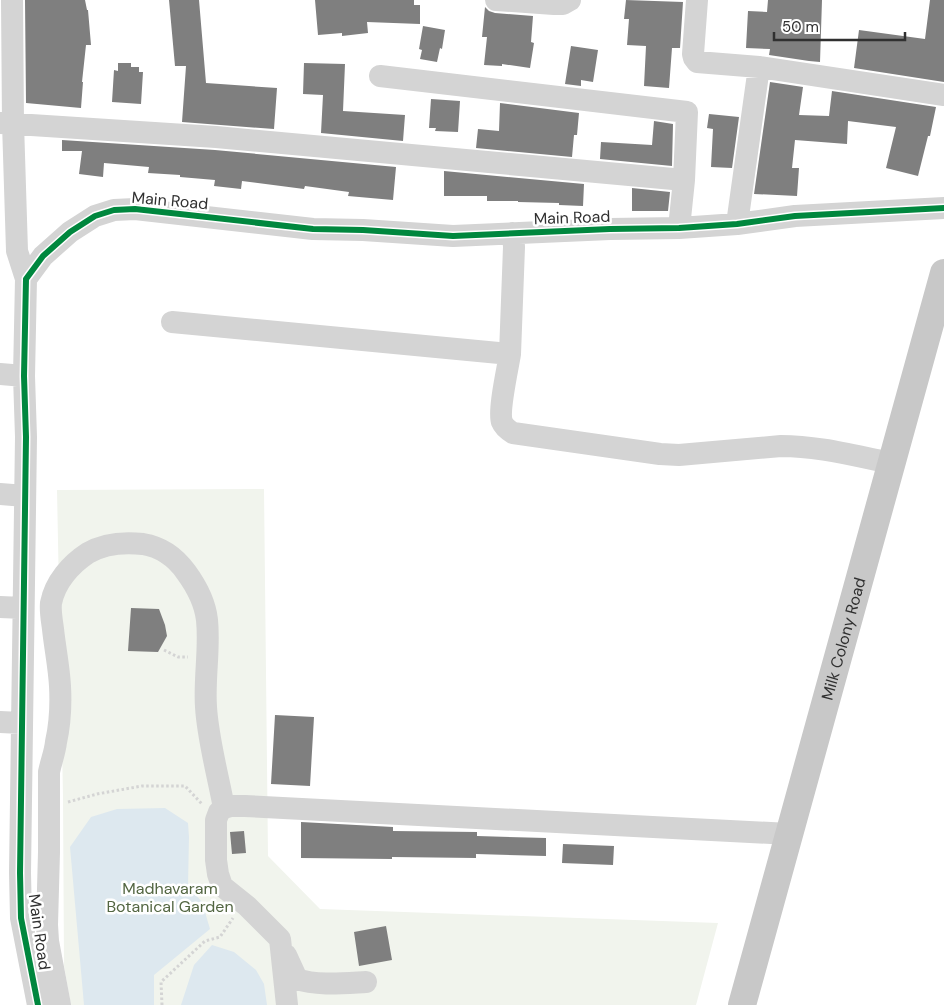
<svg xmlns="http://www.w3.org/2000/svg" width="944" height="1005" font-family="'DM Sans',sans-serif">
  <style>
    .green { fill: #f1f4ed }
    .water { fill: #dde8ef }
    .building { fill: #7f7f7f }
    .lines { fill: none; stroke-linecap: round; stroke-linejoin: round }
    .path { stroke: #d4d4d4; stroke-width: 3; stroke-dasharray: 2.5 2.5; stroke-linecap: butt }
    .minor { stroke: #d4d4d4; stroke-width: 22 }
    .major { stroke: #c8c8c8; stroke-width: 28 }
    .cycleway-casing { stroke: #fff; stroke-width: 9 }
    .cycleway { stroke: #00873e; stroke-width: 6 }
    .labels { text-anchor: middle; stroke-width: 5; stroke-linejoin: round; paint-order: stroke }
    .street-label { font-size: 16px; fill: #303030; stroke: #fff }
    .park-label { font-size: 16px; fill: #536642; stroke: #fff }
  </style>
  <rect width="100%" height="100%" fill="#fff"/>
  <path class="green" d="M 264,489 L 268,856 L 320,909 L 718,923 L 696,1005 L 71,1005 L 64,966 L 63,797 L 57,490 Z"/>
  <path class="water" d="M 165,808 L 188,823 L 189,837 L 188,886 L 202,902 L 210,929 L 154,975 L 154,1005 L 84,1005 L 70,847 L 91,817 L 117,809 Z
    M 212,945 L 234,952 L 256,970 L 264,984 L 267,1005 L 181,1005 L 194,965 Z"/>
  <path class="building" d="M 25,0 L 85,0 L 87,10 L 88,10 L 91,45 L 86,45 L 82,82 L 83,82 L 81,108 L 26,103 Z
    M 169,0 L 199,0 L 206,83 L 277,88 L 274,129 L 182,122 L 186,66 L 175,66 Z
    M 315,0 L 414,0 L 414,5 L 420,5 L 420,24 L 367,22 L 368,33 L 342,36 L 342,33 L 318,35 Z
    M 626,0 L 683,2 L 680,48 L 672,48 L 669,88 L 644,86 L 646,46 L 627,45 L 629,19 L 624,19 Z
    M 768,0 L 822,0 L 820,62 L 809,61 L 769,55 L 770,49 L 746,48 L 748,11 L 767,12 Z
    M 930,0 L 944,0 L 944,82 L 854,68 L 859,30 L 925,39 Z
    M 485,7 L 489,11 L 495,13 L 533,16 L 531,42 L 534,43 L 530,68 L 502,64 L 502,66 L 484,65 L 487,37 L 482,37 Z
    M 423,26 L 445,30 L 442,49 L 440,48 L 437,62 L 420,59 L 422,50 L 419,49 Z
    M 571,46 L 598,50 L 593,82 L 581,80 L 581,86 L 565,84 Z
    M 118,63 L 131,63 L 131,67 L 139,67 L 139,72 L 143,72 L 141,104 L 112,102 L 114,70 L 118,71 Z
    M 304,63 L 345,64 L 343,111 L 405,115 L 403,141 L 321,133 L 323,95 L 303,94 Z
    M 770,82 L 803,87 L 799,115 L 829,116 L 832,91 L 936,107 L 930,136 L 928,136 L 918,176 L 886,168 L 896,127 L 848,121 L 847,144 L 795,140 L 792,168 L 799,168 L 797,196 L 754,194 Z
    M 431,99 L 460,101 L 458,132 L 435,131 L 436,128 L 429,128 Z
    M 500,103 L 579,113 L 577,135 L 574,135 L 572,157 L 476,148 L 478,129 L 499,131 Z
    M 709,114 L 739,117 L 732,168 L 711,167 L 713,129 L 707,128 Z
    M 654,121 L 673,124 L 672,166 L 600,159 L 601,142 L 652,145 Z
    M 62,140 L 215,150 L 396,167 L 393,200 L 348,196 L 349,192 L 305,186 L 304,189 L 242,181 L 241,189 L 214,186 L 215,180 L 180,177 L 180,175 L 148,173 L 149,167 L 104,163 L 103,177 L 79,174 L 82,151 L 62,151 Z
    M 444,171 L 584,184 L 583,206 L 559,205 L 559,203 L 518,202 L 518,201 L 487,201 L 487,196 L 444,196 Z
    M 632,188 L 670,192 L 668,211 L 632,211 Z
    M 131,608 L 159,609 L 165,625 L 167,636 L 158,652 L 128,651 Z
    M 275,715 L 314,717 L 310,786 L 271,784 Z
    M 301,822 L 393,827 L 393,831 L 477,832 L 477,836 L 546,838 L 546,856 L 476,854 L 476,858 L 392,857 L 392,859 L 301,858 Z
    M 244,831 L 246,853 L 232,854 L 230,832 Z
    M 563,844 L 614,846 L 613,865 L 562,863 Z
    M 386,926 L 392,960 L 359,966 L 354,932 Z"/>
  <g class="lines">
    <path class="path" d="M 164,650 L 178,657 L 188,657
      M 68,802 L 97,794 L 142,786 L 185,786 L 202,804
      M 162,1005 L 161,982 L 205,941 L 220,937 L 233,918"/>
    <path class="minor" d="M 12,0 L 13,123 L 17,251 L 26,279
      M 496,0 L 554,4 L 563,4 L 570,0
      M 697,0 L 693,54 L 694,58 L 697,62 L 759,67 L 944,95
      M 380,76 L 687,112 L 684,180 L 679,228
      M 0,123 L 216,137 L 684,180
      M 737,224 L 759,67
      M 172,322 L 510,354 L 514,247 L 513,233
      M 510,354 C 508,367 498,411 502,422 C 504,427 508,430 513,433 L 660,454 L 679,455 L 781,446 C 819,446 855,456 892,463
      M 0,374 L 24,376
      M 0,494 L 25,496
      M 0,607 L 23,608
      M 0,722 L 21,723
      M 286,955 L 297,979 C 316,986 346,983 366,982
      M 38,1005 L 21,918 L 20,873 L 26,437 L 24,376 L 26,279 L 43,256 L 70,232 L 95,216 L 114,210 L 135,209 L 313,229 L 363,230 L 453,236 L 610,229 L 679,228 L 737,224 L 795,216 L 944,208
      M 60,1005 L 48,941 L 47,925 L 49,852 L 49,772 C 51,762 55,752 56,742 C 60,724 61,704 60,686 C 59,667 55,648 53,629 C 52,621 50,611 51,603 C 55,582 71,564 88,553 C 105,543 125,542 143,544 C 161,547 176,558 186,572 C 197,587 205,602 207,620 C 210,649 204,678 206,707 C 208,740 218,775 224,808
      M 287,1005 L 280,939 L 247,906 L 222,886 L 218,874 L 216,860 L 216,820 L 219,812 L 224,808 L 231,806 L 245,806 L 789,834"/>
    <path class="major" id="s1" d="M 742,1005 L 944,273"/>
    <defs>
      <path id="cycleway" d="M 38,1005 L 21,918 L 20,873 L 26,437 L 24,376 L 26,279 L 43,256 L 70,232 L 95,216 L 114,210 L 135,209 L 313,229 L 363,230 L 453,236 L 610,229 L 679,228 L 737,224 L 795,216 L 944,208"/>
    </defs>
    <use href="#cycleway" class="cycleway-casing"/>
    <use href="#cycleway" class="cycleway"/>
  </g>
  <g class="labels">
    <g class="street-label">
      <text transform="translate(170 200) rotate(5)" y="6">Main Road</text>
      <text transform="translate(572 217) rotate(-2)" y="6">Main Road</text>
      <text dy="6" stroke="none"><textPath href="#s1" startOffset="380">Milk Colony Road</textPath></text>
      <text transform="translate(40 932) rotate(82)" y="6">Main Road</text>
    </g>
    <g class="park-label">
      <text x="170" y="894">Madhavaram<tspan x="170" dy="18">Botanical Garden</tspan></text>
    </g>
  </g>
  <path d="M774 32v8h131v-8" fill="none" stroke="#303030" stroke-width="2.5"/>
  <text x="782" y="32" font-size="15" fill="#303030" stroke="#ffffff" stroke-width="4" paint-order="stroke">50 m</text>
</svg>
